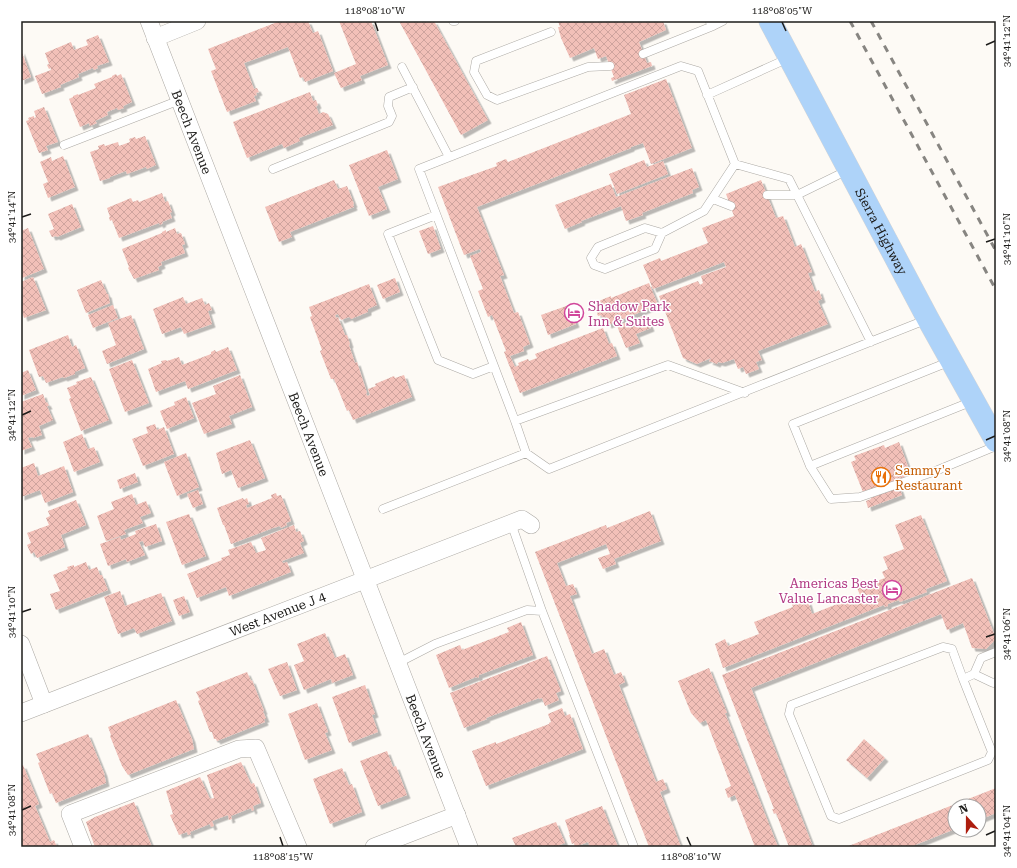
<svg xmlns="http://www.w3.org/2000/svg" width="1017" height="868" font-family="'Roboto Serif',serif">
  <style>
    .building { fill: url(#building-cross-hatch); filter: url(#shadow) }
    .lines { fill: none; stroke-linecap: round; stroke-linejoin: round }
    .lane-casing { stroke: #aca9a4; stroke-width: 9 }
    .street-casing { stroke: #aca9a4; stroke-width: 18 }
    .primary-casing { stroke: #d6d6d6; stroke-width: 23 }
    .lane { stroke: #fff; stroke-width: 8 }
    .street { stroke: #fff; stroke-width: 17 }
    .primary { stroke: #aed3f9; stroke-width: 22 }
    .rail { stroke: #878581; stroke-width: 3; stroke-dasharray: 7 7; stroke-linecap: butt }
    .ticks { fill: none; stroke: #1d1c1a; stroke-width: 1.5 }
    .labels { text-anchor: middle; stroke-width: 3; stroke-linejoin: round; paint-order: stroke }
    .street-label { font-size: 13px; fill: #1d1c1a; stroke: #fff }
    .hotel-label { font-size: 13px; fill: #b23c85; stroke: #fff; text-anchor: start }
    .food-label { font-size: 13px; fill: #c56008; stroke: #fff; text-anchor: start }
    .neatline { fill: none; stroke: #1d1c1a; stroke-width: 1.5 }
    .ticks-label { font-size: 10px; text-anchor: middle; fill: #1d1c1a }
  </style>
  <defs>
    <pattern id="building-cross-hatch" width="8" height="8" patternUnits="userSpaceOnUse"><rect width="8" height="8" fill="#f2c0b8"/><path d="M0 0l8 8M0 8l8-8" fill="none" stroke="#cfa49e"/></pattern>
    <filter id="shadow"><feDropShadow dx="3.5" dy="3.5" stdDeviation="0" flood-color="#0004"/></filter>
  </defs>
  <rect width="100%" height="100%" fill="#fdfaf5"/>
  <path class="building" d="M 280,21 L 308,21 L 313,33 L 318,31 L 333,71 L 305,82 L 303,77 L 300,78 L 288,47 L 244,63 L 254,89 L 257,88 L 259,92 L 256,93 L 257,95 L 254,96 L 256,101 L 227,112 L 211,71 L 216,69 L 208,49 Z
    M 339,21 L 371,21 L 388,65 L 360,76 L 362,80 L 341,88 L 334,73 L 356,64 Z
    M 399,21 L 434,21 L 488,120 L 461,135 Z
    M 558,21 L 663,21 L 666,30 L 639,42 L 647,63 L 651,62 L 652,66 L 612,81 L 611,78 L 614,77 L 606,56 L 598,59 L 594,48 L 570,58 L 561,38 L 558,27 L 560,27 Z
    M 98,35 L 109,62 L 97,66 L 98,68 L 94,70 L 93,68 L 78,74 L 79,77 L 60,85 L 61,87 L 42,94 L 35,76 L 51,70 L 51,68 L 49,69 L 47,65 L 49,64 L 45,53 L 71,42 L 74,50 L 88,45 L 86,40 Z
    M 21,50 L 31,77 L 21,81 Z
    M 116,74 L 117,76 L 121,74 L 132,102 L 123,106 L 124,108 L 118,110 L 117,108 L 107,112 L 108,115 L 95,121 L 97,123 L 90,126 L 89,123 L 80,127 L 69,99 L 73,97 L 73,96 L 78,94 L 78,95 L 96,88 L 94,84 L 112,77 L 112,76 Z
    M 666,79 L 692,148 L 651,164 L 643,143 L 631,147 L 631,148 L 477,207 L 504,275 L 500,276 L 514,313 L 518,312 L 530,344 L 523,347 L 524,351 L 510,356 L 515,367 L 519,365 L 518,363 L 528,359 L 529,361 L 537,358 L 535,354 L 603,328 L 609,344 L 612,343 L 617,356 L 520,393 L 504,352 L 506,351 L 492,315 L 488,317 L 478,291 L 483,289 L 470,256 L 481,252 L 480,249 L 464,255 L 438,187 L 497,166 L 496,163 L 506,159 L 508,162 L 631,114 L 624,95 Z
    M 310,92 L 313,101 L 316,100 L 318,105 L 316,106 L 319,114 L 323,112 L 328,114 L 333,125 L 299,138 L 300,141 L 284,148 L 282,144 L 247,158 L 233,122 Z
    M 44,107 L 58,142 L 46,146 L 48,150 L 39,153 L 26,121 L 29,120 L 28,118 L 34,116 L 34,118 L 36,117 L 34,111 Z
    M 145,136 L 156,165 L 147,169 L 146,167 L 127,174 L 126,171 L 110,177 L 110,178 L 100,181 L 90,152 L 99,149 L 98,146 L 104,144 L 105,146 L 118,142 L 119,146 L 130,142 L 129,139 L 135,137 L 136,139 Z
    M 387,150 L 398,179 L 378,187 L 387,209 L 369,216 L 349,165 Z
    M 63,156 L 75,187 L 48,198 L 43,184 L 48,182 L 40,162 L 51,157 L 52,161 Z
    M 644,160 L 647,167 L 663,161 L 668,174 L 617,194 L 609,174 Z
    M 692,168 L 699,187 L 692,190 L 693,193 L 642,213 L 643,215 L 626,221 L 621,206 L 581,221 L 582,222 L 565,229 L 555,205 L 611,184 L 616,197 Z
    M 334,180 L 338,189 L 347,186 L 354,204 L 353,204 L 354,207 L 290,232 L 292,237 L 279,242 L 265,207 Z
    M 761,180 L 776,218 L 783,216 L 795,247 L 801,244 L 812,272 L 808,273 L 815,292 L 819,290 L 822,299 L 818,301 L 828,324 L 758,351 L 762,360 L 756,362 L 759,369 L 746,374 L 743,367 L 738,369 L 734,359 L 722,363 L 718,362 L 717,364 L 709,361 L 711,358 L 697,364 L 683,358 L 659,296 L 698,281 L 700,285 L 703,283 L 701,276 L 726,267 L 724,262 L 653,289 L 643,265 L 660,258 L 661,261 L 708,243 L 702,228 L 734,216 L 726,194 Z
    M 162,193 L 165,202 L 168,201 L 172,212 L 170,213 L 172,218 L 162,222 L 163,223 L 160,225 L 159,223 L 119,238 L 112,220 L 110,221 L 109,217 L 110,217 L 107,208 L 131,198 L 133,202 L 138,200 L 139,202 Z
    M 72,204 L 81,227 L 57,237 L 56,236 L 52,237 L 49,231 L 54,229 L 48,214 Z
    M 433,226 L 441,249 L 428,254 L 419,231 Z
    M 28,228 L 44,269 L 22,278 L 21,275 L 21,231 Z
    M 175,228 L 177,234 L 181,233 L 185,244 L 182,245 L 185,253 L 161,262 L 162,265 L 158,267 L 159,270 L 134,279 L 128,268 L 129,267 L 122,249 L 162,233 L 162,232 L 166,230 L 166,232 Z
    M 33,277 L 46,310 L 24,318 L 21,309 L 21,282 Z
    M 395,278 L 400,292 L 383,299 L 377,285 Z
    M 101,280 L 107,294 L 108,294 L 110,303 L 86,313 L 77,290 Z
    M 649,283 L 658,305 L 608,325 L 605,317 L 603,318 L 601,315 L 598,316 L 594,303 L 611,296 L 611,298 Z
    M 369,284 L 377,305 L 368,309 L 368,312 L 351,319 L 349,317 L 341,320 L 338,314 L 335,315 L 336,318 L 338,317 L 345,335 L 347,335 L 350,344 L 349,345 L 355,363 L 357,362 L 367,393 L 366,393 L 367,396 L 370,395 L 368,389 L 376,386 L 375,384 L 394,376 L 395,378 L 404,375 L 412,397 L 353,420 L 349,410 L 347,411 L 334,379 L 331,379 L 320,351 L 322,350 L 310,317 L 312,316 L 309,307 Z
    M 183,297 L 186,304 L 202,298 L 205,305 L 209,303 L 212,310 L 208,311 L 212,324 L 184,334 L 181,327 L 162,334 L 153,309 Z
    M 113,305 L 118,318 L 93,328 L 88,315 Z
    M 569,305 L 576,324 L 548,335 L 541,315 Z
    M 131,315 L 144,349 L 107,364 L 102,351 L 116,345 L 108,323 Z
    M 646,315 L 651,328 L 636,334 L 640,343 L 626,348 L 617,326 Z
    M 68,335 L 72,347 L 76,345 L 85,368 L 75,372 L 75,374 L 64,378 L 63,377 L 46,383 L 43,376 L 39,377 L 29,350 Z
    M 228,347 L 237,370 L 188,389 L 185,381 L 156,392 L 148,369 L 162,363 L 161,361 L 166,360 L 167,361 L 179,357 L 182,365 L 211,354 L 211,352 L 215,350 L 216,352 Z
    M 132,360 L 149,403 L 125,412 L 109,369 Z
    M 28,370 L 36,390 L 21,396 L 21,373 Z
    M 240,375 L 252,407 L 229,416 L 232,424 L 204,434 L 192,403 L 216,394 L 213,386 Z
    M 91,377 L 109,420 L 81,431 L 69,399 L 71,398 L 67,388 L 77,384 L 76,382 Z
    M 43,394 L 46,403 L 47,402 L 49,406 L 47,406 L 53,420 L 39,426 L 42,435 L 33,438 L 33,437 L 28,438 L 32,447 L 21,451 L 21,402 Z
    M 186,397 L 194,418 L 167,429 L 160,411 L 175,405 L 174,402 Z
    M 155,424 L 157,430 L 164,427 L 174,454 L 143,466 L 132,439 L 148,433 L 146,427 Z
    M 82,434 L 88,449 L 94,447 L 100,462 L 74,472 L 63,442 Z
    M 250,440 L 265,478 L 238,488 L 231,470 L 222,474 L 216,453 Z
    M 899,442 L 911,475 L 897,480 L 902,495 L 868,508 L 866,501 L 871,499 L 868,490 L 863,492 L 851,462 L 856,460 L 854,456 L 884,445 L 885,448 Z
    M 186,453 L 199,487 L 177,496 L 164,462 Z
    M 34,463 L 38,476 L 64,466 L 73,492 L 45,503 L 40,490 L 21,497 L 21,468 Z
    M 135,473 L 138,482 L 120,489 L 117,480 Z
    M 198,490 L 203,504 L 193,508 L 187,494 Z
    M 276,493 L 277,496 L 281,495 L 291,521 L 286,523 L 287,525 L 281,528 L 280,526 L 273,528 L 231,544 L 224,525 L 223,525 L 217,508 L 243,498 L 244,500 L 247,498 L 249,504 L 246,505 L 247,508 L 272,498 L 271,495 Z
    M 132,494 L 136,505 L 146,501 L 151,513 L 140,517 L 143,523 L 124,530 L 126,534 L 106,541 L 97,516 L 114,509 L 111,502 Z
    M 76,500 L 86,525 L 61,535 L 65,547 L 37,558 L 34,552 L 31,554 L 27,545 L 31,543 L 27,533 L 49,525 L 46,518 L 50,516 L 48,511 Z
    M 650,511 L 661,541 L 614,559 L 616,564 L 603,569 L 598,558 L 610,554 L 606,544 L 557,563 L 566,586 L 573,584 L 577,594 L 570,596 L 592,654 L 604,649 L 614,675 L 621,672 L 625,682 L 619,685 L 656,782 L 663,779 L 667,789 L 660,792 L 681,847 L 649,847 L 535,552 L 606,525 L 607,528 Z
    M 189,514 L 206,556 L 182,565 L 166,522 Z
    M 921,515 L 947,581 L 926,589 L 927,592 L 900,602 L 899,600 L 888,604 L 888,606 L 885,607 L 884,605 L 723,668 L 715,644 L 725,639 L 728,646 L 759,634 L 754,622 L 793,607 L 790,600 L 800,596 L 803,603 L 808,601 L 812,614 L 860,595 L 857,588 L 885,578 L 882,572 L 888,569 L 883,557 L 904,549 L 895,525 Z
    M 156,524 L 162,541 L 145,547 L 143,541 L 139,542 L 145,555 L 127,562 L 126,559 L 108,566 L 100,544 L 120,537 L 121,540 L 136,534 L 135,531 Z
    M 294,525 L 296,532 L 300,531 L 304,541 L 300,543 L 304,553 L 282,561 L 283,563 L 287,562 L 291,572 L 229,596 L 226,587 L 197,598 L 187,574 L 222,560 L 221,558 L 230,555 L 228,550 L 251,542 L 256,553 L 266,550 L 261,538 Z
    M 86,562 L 89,570 L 97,567 L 100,575 L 102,575 L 108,590 L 56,610 L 50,594 L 60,591 L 53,575 L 68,569 L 67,567 L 74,565 L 74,567 Z
    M 972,578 L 996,639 L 986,649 L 972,648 L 963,623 L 947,630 L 941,614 L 751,688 L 813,847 L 789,847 L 776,813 L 774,814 L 772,809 L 774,809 L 722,675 Z
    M 120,591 L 125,606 L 161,593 L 172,621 L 137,634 L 134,628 L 118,634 L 104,597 Z
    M 184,596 L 190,612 L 179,616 L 173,600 Z
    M 521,622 L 533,655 L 479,675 L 479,677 L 477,678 L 476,677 L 449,688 L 436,655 L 460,645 L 462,650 L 509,632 L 507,628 Z
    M 325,633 L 335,658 L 345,654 L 353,675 L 332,683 L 331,679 L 304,690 L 294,665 L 304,661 L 297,644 Z
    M 547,656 L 561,691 L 556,693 L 559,700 L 545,706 L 542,698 L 539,699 L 539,698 L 486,718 L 487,719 L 464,728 L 450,693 Z
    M 287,662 L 297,690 L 280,696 L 268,669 Z
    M 709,668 L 727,713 L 725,713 L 778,847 L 755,847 L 735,795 L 728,798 L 725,789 L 731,786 L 706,720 L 700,723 L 691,713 L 678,681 Z
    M 247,672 L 251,681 L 252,680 L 264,711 L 263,711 L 266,719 L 264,719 L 265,722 L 217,741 L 216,739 L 214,739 L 212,732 L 210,732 L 198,701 L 200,700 L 196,692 Z
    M 365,685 L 375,714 L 372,715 L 378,732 L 349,743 L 332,697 Z
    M 176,700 L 192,739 L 194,749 L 128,775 L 122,766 L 110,736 L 111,735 L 108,727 Z
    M 317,703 L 328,732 L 325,733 L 332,750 L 305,760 L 288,714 Z
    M 562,708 L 565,716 L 570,714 L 583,749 L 486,786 L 472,751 L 496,742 L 496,744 L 549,724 L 549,723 L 551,722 L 548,714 Z
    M 88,734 L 104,773 L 106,783 L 56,803 L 52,793 L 50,794 L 38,763 L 40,762 L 36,754 Z
    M 864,739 L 885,758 L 867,778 L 846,760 Z
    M 387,751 L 393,767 L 396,766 L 407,795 L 378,806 L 360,761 Z
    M 241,762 L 251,784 L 254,783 L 261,803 L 253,806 L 254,810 L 252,811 L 251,808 L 231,816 L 232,819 L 229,820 L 228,815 L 212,821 L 214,826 L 211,827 L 210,824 L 190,832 L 191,834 L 188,835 L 187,832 L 179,835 L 170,815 L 173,814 L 166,791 L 200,777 L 210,799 L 214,798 L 207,775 Z
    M 23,765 L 39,804 L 35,806 L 50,842 L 54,840 L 57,847 L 21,847 L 21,766 Z
    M 342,768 L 349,785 L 352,784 L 362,812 L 330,824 L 313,779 Z
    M 996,788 L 996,813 L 979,820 L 979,806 L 955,806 L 955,829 L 910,847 L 846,847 Z
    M 134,802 L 152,847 L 95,847 L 86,822 L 95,817 Z
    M 602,806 L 618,847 L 590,847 L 588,842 L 575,847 L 574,843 L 572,844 L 569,835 L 570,835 L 565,820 Z
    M 556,822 L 565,843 L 557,846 L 558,847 L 516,847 L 512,838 Z"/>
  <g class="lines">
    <defs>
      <path id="lane" d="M 453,21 L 455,21
        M 710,22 L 713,26 L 723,21
        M 551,32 L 476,61 L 474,72 L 487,95 L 497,100 L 588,67 L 610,66
        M 643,54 L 713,26
        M 402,67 L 449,157
        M 707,95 L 789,58
        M 64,145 L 180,100
        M 735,164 L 789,179 L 871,342
        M 273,169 L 389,122 L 392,116 L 388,106 L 389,97 L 413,87
        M 767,195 L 797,195 L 848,170
        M 713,199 L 731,206
        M 436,215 L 388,234 L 438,360 L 473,374 L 494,366
        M 951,361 L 793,424 L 810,466 L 973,401
        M 515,421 L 668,365 L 745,393
        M 526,453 L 515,421 L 419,169 L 681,66 L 698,71 L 735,164 L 704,211 L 662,233 L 645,228 L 598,247 L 591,258 L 594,265 L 605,269 L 655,249 L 662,233
        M 810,466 L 831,499 L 860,497 L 933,472 L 996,446
        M 383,509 L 526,453 L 549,469 L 928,319
        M 511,523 L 542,611 L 634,847
        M 398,663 L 435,644 L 527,610 L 542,611
        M 974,674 L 993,683 L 996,682
        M 963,679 L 992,752 L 988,760 L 839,819 L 831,816 L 789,714 L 791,705 L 943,647 L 952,649 L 963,679 L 974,674 L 981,658 L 996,652"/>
      <g id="street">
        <path id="s1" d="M 149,21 L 469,847"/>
        <path d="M 155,38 L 197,21"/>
        <path d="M 21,644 L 44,704"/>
        <path id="s2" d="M 21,713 L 522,519 L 531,525"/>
        <path d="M 83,847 L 70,814 L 239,749 L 256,748 L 298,847"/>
        <path d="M 374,847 L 457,815"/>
      </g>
      <g id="primary">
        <path id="s3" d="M 770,21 L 928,319 L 996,441"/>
      </g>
    </defs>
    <use href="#lane" class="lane-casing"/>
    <use href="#street" class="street-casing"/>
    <use href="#primary" class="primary-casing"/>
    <use href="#lane" class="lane"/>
    <use href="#street" class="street"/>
    <use href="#primary" class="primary"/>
    <path class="rail" d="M 850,21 L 996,290
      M 871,21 L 996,251"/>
  </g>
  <path class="ticks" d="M 375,22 L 378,31M 782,22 L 786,31M 986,45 L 995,41M 22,217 L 31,214M 986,242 L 995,239M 22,415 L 31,411M 986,440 L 995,436M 22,612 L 31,609M 986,637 L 995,634M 22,810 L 31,806M 986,835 L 995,831M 280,837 L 283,846M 687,837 L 691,846"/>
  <defs>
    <symbol id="hotel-ring" viewBox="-11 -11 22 22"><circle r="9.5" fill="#fff" stroke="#d1479c" stroke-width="1.5"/><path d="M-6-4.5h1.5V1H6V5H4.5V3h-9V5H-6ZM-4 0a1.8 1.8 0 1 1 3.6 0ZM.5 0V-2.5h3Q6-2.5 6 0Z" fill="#d1479c"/></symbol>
    <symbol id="restaurant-ring" viewBox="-11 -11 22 22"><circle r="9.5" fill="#fff" stroke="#e8710a" stroke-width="1.5"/><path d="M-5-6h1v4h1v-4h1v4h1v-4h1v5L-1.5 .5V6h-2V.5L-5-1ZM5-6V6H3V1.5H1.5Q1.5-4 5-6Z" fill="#e8710a"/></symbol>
  </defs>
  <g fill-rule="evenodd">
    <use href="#hotel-ring" x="563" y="302" width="22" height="22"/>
    <use href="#restaurant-ring" x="870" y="466" width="22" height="22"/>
    <use href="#hotel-ring" x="881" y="579" width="22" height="22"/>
  </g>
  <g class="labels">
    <g class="street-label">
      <text dy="5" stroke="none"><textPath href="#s1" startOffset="119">Beech Avenue</textPath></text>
      <text dy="5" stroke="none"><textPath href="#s3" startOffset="238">Sierra Highway</textPath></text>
      <text dy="5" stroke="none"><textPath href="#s1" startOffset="443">Beech Avenue</textPath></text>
      <text dy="5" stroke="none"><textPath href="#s2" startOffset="275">West Avenue J 4</textPath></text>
      <text dy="5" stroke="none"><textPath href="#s1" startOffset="767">Beech Avenue</textPath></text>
    </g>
    <g class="hotel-label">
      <text x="588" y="311">Shadow Park<tspan x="588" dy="15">Inn &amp; Suites</tspan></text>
      <text x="878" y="588" text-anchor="end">Americas Best<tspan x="878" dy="15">Value Lancaster</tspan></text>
    </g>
    <g class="food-label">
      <text x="895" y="475">Sammy's<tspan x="895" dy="15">Restaurant</tspan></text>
    </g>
  </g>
  <rect width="1017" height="868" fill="none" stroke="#ffffff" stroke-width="44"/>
  <g transform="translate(967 818) rotate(339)"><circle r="19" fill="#ffffff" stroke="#a5a4a3"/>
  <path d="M0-3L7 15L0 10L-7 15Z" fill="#ad1d0e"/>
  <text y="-6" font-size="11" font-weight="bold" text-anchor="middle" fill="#1d1c1a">N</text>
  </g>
  <rect x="22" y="22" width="973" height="824" class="neatline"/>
  <g class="ticks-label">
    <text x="375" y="14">118°08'10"W</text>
    <text x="782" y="14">118°08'05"W</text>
    <text transform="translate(1006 41) rotate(-90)" y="4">34°41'12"N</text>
    <text transform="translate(11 217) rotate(-90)" y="4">34°41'14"N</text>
    <text transform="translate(1006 239) rotate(-90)" y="4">34°41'10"N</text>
    <text transform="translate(11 415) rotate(-90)" y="4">34°41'12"N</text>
    <text transform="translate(1006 436) rotate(-90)" y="4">34°41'08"N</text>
    <text transform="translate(11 612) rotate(-90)" y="4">34°41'10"N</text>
    <text transform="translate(1006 634) rotate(-90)" y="4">34°41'06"N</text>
    <text transform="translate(11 810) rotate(-90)" y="4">34°41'08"N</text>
    <text transform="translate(1006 831) rotate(-90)" y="4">34°41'04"N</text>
    <text x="283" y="860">118°08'15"W</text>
    <text x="691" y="860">118°08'10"W</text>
  </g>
</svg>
